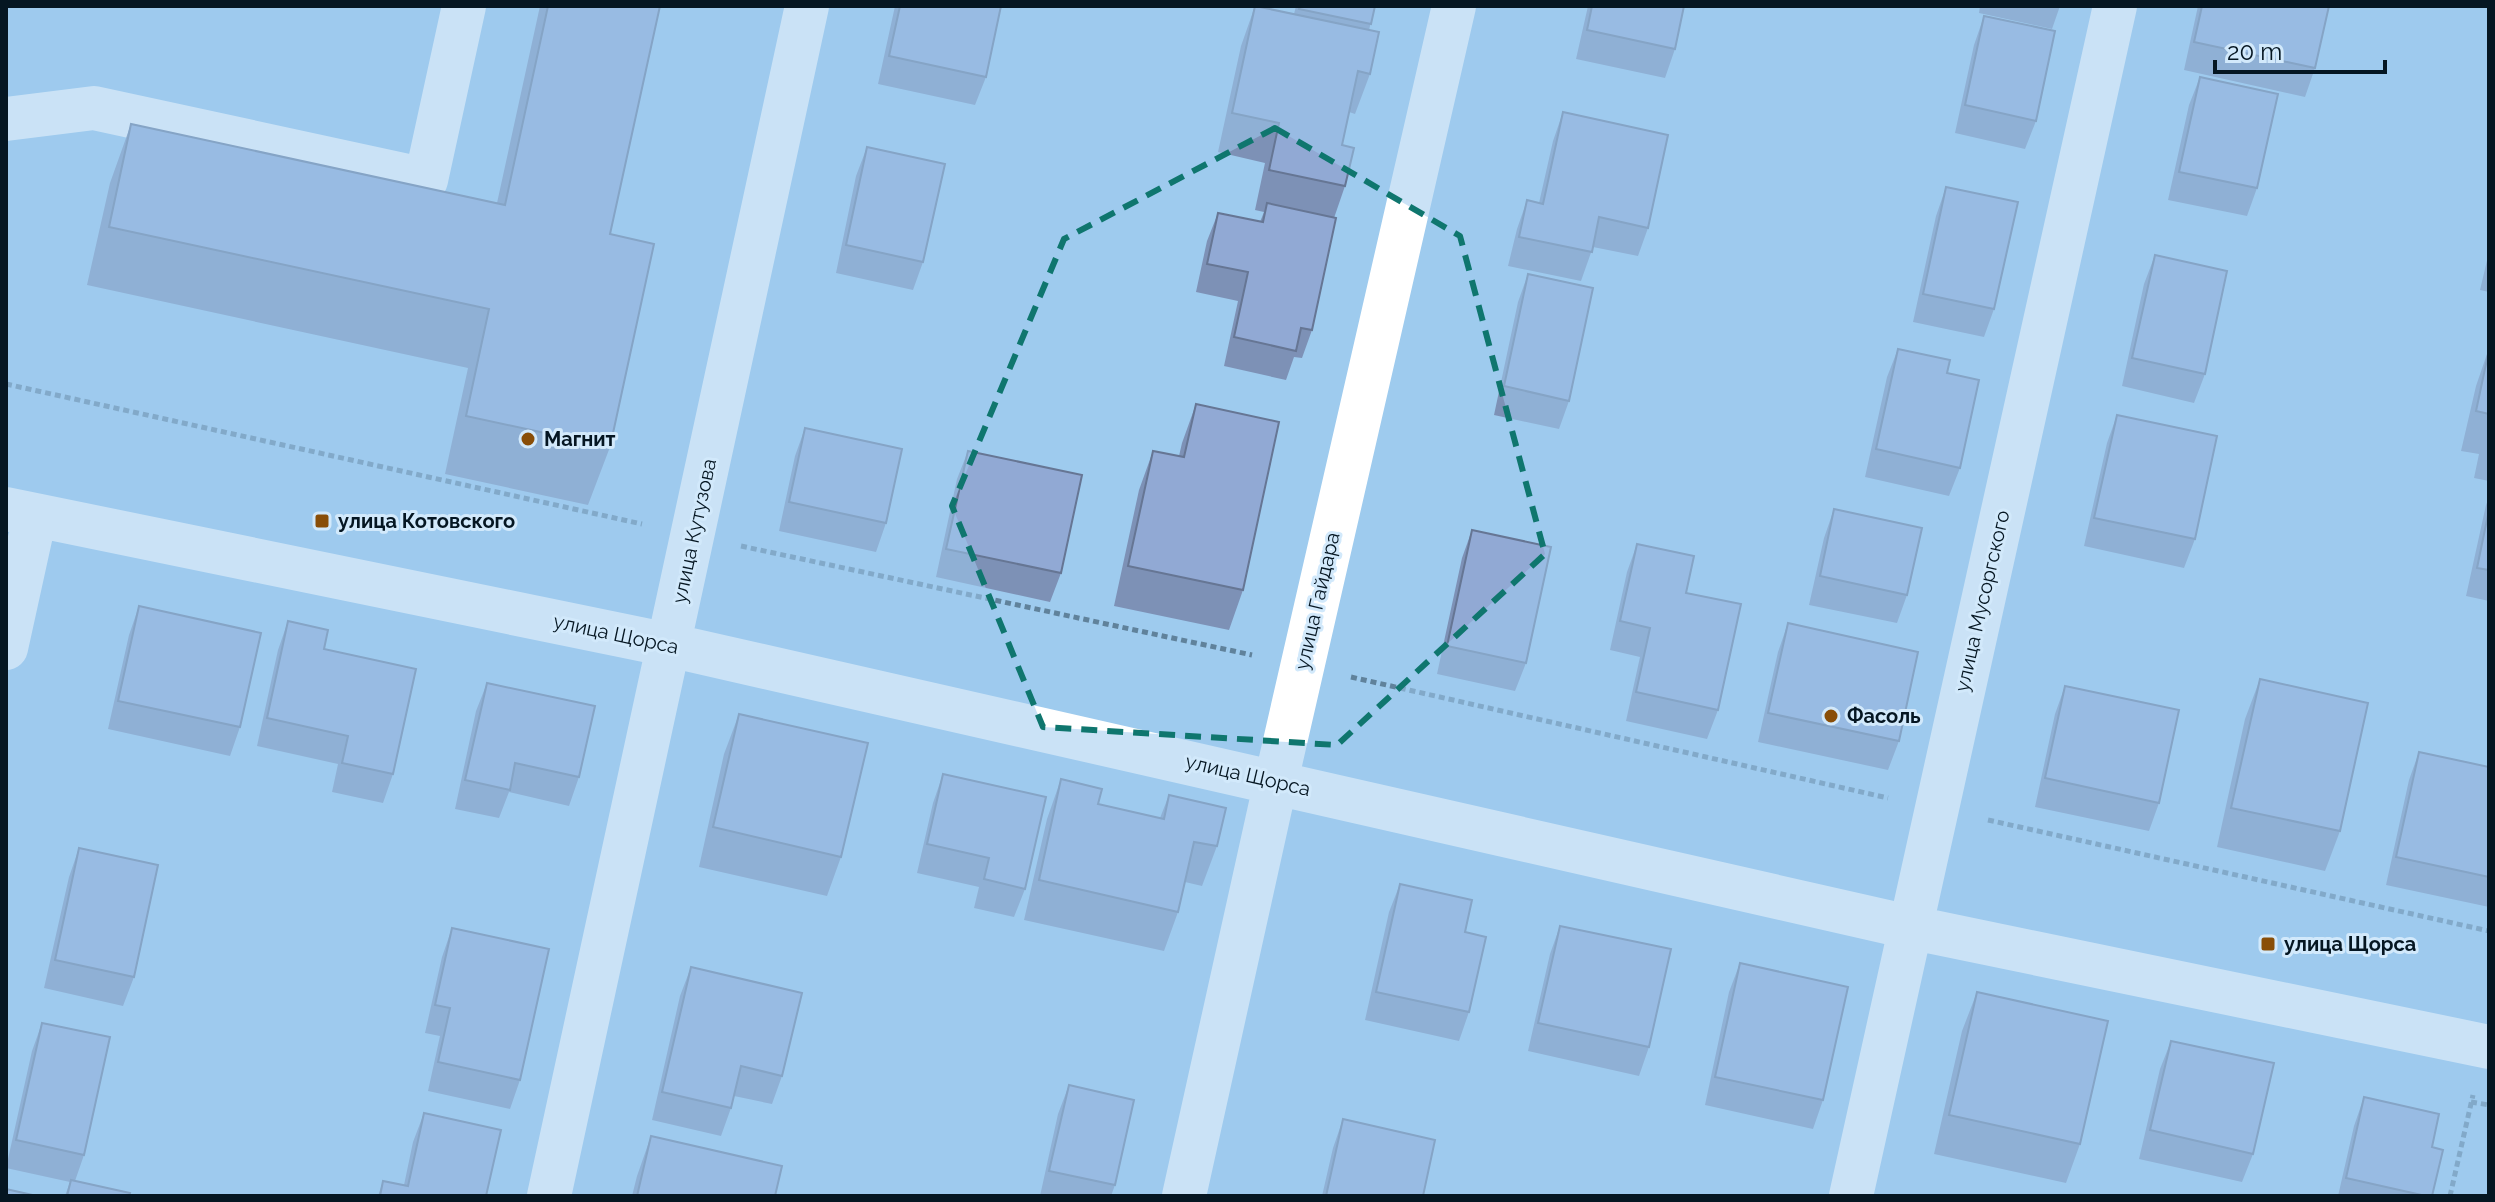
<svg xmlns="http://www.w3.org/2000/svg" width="2495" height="1202" font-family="Raleway,sans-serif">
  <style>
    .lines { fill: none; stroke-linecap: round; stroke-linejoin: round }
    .path { stroke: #60829b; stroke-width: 5; stroke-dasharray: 6 4; stroke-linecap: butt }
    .minor { stroke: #fff; stroke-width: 44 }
    .wall { fill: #7d91b6 }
    .building { fill: #91a9d4; stroke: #667694; stroke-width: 2 }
    .marked { fill: none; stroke: #0f766e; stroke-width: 6; stroke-dasharray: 16 10; stroke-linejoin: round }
    .poi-dot { fill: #894e08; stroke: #d2e9fb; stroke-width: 3 }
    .labels { text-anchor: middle; stroke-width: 6; stroke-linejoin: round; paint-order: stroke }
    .poi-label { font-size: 20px; font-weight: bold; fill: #051622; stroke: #d2e9fb; text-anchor: start }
    .street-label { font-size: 20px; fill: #051622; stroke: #d2e9fb }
  </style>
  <rect width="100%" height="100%" fill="#9ecbee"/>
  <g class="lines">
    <path class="path" d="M 6,384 L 642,524
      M 741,546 L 1252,655
      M 1351,677 L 1888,798
      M 1988,820 L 2489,931
      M 2471,1102 L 2489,1105
      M 2450,1196 L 2473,1095"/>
    <path class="minor" d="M 6,119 L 94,108 L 426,180 L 464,6
      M 6,509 L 669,645 L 1909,927 L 2489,1047
      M 6,648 L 35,516
      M 549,1196 L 807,6
      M 1184,1196 L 1276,781 L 1454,6
      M 1851,1196 L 2115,6"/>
  </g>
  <path class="wall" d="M 540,6 L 660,6 L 610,234 L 610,447 L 588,505 L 445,474 L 468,368 L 87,285 L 110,183 L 131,124 L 497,203 Z
    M 895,6 L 1001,6 L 986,77 L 975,105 L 878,84 Z
    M 1255,6 L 1294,14 L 1296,6 L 1375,6 L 1369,30 L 1370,74 L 1355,114 L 1349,112 L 1342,145 L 1345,186 L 1334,218 L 1312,330 L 1302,358 L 1294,357 L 1286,380 L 1224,366 L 1238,301 L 1196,292 L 1207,241 L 1218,213 L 1260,222 L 1264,212 L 1255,210 L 1265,163 L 1218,152 L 1241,46 Z
    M 1588,6 L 1684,6 L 1675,49 L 1665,78 L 1576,59 Z
    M 1980,6 L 2060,6 L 2052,29 L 1979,13 Z
    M 2198,6 L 2329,6 L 2315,68 L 2305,97 L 2184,70 Z
    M 1984,16 L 2036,121 L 2025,149 L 1955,133 L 1974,45 Z
    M 2200,77 L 2257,188 L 2247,216 L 2168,200 L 2189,105 Z
    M 1563,112 L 1648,228 L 1638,256 L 1593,247 L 1581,281 L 1508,266 L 1517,229 L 1527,200 L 1539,203 L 1553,141 Z
    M 867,147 L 923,262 L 913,290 L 836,273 L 856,176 Z
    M 1946,187 L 1994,309 L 1984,337 L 1913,322 L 1936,216 Z
    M 2489,252 L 2489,292 L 2480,290 Z
    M 2155,255 L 2205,374 L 2194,403 L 2122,386 L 2144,284 Z
    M 1528,274 L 1569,401 L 1559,429 L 1494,415 L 1518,302 Z
    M 2489,348 L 2489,481 L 2474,478 L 2479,454 L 2461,451 L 2476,386 Z
    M 1898,349 L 1947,373 L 1960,468 L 1949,496 L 1865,477 L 1887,377 Z
    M 1196,404 L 1243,590 L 1229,630 L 1114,606 L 1139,490 L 1153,451 L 1179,456 L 1182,443 Z
    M 2117,415 L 2195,539 L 2184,568 L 2084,546 L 2107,443 Z
    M 805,428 L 886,523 L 876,552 L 779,531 L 795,456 Z
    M 968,451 L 1061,573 L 1050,602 L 936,577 L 957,479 Z
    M 2489,497 L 2489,601 L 2466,596 L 2486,505 Z
    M 1834,509 L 1907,595 L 1897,623 L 1809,605 L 1824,538 Z
    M 1472,530 L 1526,663 L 1515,691 L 1437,674 L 1462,558 Z
    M 1637,544 L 1686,593 L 1718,710 L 1707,739 L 1626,721 L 1640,657 L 1610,650 L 1627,572 Z
    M 139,606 L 240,727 L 230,756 L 108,729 L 129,635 Z
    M 288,621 L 324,649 L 393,774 L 383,803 L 332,792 L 338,764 L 257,746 L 278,650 Z
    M 1788,623 L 1899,741 L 1888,770 L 1758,742 L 1778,652 Z
    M 2260,679 L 2340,831 L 2325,871 L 2217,847 L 2245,719 Z
    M 487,683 L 579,777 L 569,806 L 509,792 L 499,818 L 455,809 L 476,711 Z
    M 2065,686 L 2159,803 L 2149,831 L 2035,807 L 2055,714 Z
    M 739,714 L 841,857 L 827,896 L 699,867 L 724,754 Z
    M 2419,752 L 2489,767 L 2489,907 L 2386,885 L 2409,780 Z
    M 943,774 L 1025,889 L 1014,917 L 974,908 L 979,887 L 917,873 L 933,803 Z
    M 1061,779 L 1098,804 L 1160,818 L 1169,795 L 1217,846 L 1202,886 L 1185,882 L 1178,912 L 1164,951 L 1024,920 L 1047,819 Z
    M 79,848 L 134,977 L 123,1006 L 44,988 L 69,877 Z
    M 1400,884 L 1465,932 L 1469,1012 L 1459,1041 L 1365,1020 L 1389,912 Z
    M 1560,926 L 1649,1047 L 1639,1076 L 1528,1051 L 1550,954 Z
    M 452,928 L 520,1080 L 510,1109 L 428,1091 L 440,1036 L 425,1033 L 442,957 Z
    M 1740,963 L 1823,1100 L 1813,1129 L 1705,1105 L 1729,992 Z
    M 691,967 L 782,1076 L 772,1104 L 734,1096 L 731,1108 L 721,1136 L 652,1120 L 680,996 Z
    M 1977,992 L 2080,1144 L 2066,1183 L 1934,1154 L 1962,1031 Z
    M 42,1023 L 84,1155 L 75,1181 L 129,1196 L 65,1196 L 70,1182 L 6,1168 L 32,1051 Z
    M 2171,1041 L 2253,1154 L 2242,1182 L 2139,1159 L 2160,1069 Z
    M 1069,1085 L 1115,1185 L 1111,1196 L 1040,1196 L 1058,1114 Z
    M 2364,1097 L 2432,1147 L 2432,1196 L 2338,1196 L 2354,1126 Z
    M 424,1113 L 486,1196 L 378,1196 L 383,1181 L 404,1185 L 413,1142 Z
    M 1343,1119 L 1423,1196 L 1322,1196 L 1333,1148 Z
    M 651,1136 L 775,1196 L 632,1196 L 637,1176 Z"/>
  <path class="building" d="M 548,6 L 660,6 L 610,234 L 654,244 L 610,447 L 466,416 L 489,309 L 109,227 L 131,124 L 505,205 Z
    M 900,6 L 1001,6 L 986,77 L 889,56 Z
    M 1255,6 L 1379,32 L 1370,74 L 1358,71 L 1342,145 L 1354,148 L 1345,186 L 1269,170 L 1279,123 L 1232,113 Z
    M 1300,6 L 1375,6 L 1371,24 L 1299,9 Z
    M 1592,6 L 1684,6 L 1675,49 L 1587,30 Z
    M 2202,6 L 2329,6 L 2315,68 L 2194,42 Z
    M 1984,16 L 2055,31 L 2036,121 L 1965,105 Z
    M 2200,77 L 2278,94 L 2257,188 L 2179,172 Z
    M 1563,112 L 1668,135 L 1648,228 L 1599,217 L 1592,252 L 1519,237 L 1527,200 L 1543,204 Z
    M 867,147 L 945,164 L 923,262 L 846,245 Z
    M 1946,187 L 2018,202 L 1994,309 L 1923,294 Z
    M 1267,203 L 1336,218 L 1312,330 L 1301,328 L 1296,351 L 1234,337 L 1248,272 L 1207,264 L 1218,213 L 1263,222 Z
    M 2155,255 L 2227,271 L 2205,374 L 2132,358 Z
    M 1528,274 L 1593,288 L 1569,401 L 1504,386 Z
    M 1898,349 L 1950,360 L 1947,373 L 1979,380 L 1960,468 L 1876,449 Z
    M 2489,350 L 2489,414 L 2476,411 Z
    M 1196,404 L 1279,422 L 1243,590 L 1128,566 L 1153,451 L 1184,457 Z
    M 2117,415 L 2217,436 L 2195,539 L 2094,518 Z
    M 805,428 L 902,449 L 886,523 L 789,502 Z
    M 968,451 L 1082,475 L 1061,573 L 946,549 Z
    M 1834,509 L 1922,528 L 1907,595 L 1820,576 Z
    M 2489,510 L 2489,570 L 2477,568 Z
    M 1472,530 L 1551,547 L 1526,663 L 1447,646 Z
    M 1637,544 L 1694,556 L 1686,593 L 1741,604 L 1718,710 L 1636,692 L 1650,628 L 1620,621 Z
    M 139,606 L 261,633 L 240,727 L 118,701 Z
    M 288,621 L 328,630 L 324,649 L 416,669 L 393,774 L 342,763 L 348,736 L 267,718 Z
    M 1788,623 L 1918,652 L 1899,741 L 1768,713 Z
    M 2260,679 L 2368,703 L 2340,831 L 2231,808 Z
    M 487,683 L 595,706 L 579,777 L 515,763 L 510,790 L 465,780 Z
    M 2065,686 L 2179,710 L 2159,803 L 2045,778 Z
    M 739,714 L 868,743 L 841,857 L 713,827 Z
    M 2419,752 L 2489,767 L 2489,877 L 2396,857 Z
    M 943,774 L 1046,797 L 1025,889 L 984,879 L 989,858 L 927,844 Z
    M 1061,779 L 1102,789 L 1098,804 L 1164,819 L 1169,795 L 1226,808 L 1217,846 L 1194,842 L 1178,912 L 1039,880 Z
    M 79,848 L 158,865 L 134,977 L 55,960 Z
    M 1400,884 L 1472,900 L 1465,932 L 1486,937 L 1469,1012 L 1376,992 Z
    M 1560,926 L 1671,949 L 1649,1047 L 1538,1023 Z
    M 452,928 L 549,949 L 520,1080 L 438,1062 L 450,1008 L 435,1005 Z
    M 1740,963 L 1848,987 L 1823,1100 L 1715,1077 Z
    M 691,967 L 802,993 L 782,1076 L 741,1066 L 731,1108 L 662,1092 Z
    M 1977,992 L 2108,1021 L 2080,1144 L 1949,1115 Z
    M 42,1023 L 110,1037 L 84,1155 L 16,1140 Z
    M 2171,1041 L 2274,1063 L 2253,1154 L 2150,1130 Z
    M 1069,1085 L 1134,1100 L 1115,1185 L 1049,1171 Z
    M 2364,1097 L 2439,1114 L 2432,1147 L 2443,1150 L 2432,1196 L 2426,1196 L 2346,1178 Z
    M 424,1113 L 501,1130 L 486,1196 L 380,1196 L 383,1181 L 408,1186 Z
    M 1343,1119 L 1435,1140 L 1423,1196 L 1326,1196 Z
    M 651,1136 L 782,1166 L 775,1196 L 637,1196 Z
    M 71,1180 L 130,1193 L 129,1196 L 67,1196 Z
    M 6,1189 L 37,1196 L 6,1196 Z"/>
  <path d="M0 0H2495V1202H0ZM 1275,128 L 1460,236 L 1545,554 L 1337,745 L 1043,727 L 952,506 L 1064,239 Z" fill="#9ecbee" fill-opacity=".55" fill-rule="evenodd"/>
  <path class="marked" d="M 1275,128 L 1460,236 L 1545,554 L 1337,745 L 1043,727 L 952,506 L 1064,239 Z"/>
  <g class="poi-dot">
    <circle cx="528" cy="439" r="8"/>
    <rect x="314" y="513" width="16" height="16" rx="4"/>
    <circle cx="1831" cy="716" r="8"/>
    <rect x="2260" y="936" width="16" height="16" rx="4"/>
  </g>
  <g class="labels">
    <g class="poi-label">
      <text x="544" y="446">Магнит</text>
      <text x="338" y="528">улица Котовского</text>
      <text x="1847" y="723">Фасоль</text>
      <text x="2284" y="951">улица Щорса</text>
    </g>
    <g class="street-label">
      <text transform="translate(694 531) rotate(-78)" y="7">улица Кутузова</text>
      <text transform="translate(1317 601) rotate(-77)" y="7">улица Гайдара</text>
      <text transform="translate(1982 601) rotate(-77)" y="7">улица Мусоргского</text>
      <text transform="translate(616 634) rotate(12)" y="7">улица Щорса</text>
      <text transform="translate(1248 775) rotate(13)" y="7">улица Щорса</text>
    </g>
  </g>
  <rect width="2495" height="1202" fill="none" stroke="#051622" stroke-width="16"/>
  <path d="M2215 60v12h170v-12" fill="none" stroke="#051622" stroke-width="4"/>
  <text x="2227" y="60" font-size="24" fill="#051622" stroke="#d2e9fb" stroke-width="6" paint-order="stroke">20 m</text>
</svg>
